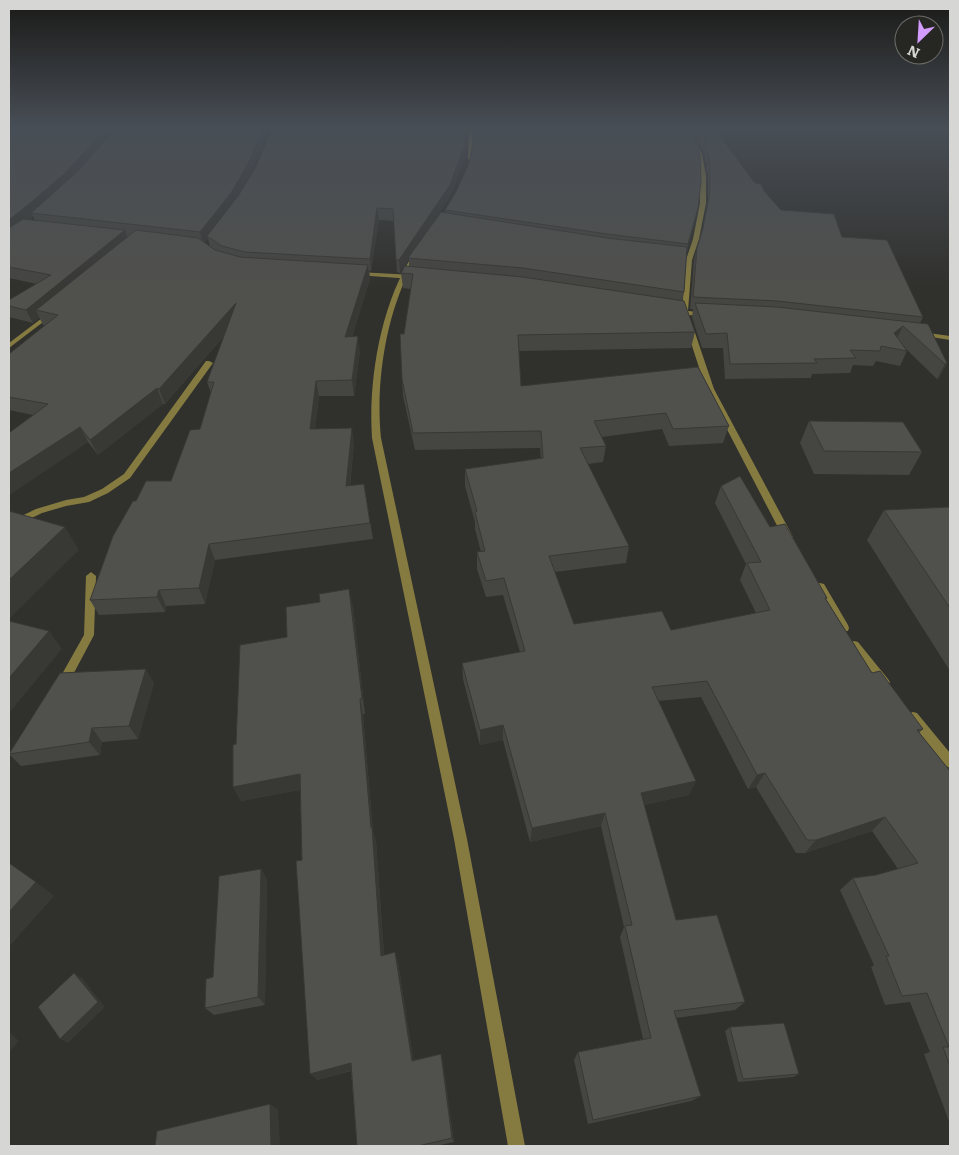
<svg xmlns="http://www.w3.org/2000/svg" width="959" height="1155" font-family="Literata,serif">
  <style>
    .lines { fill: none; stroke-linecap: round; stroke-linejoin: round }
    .minor { fill: #857b41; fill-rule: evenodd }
    .tertiary { fill: #857b41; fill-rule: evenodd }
    .wall { fill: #454541; fill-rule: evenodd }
    .shaded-wall { fill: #383835 }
    .building { fill: #50504c; stroke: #383835 }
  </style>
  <rect width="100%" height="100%" fill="#30302c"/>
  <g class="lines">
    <path class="minor" d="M 686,128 L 690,128 L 702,154 L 706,176 L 706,203 L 699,239 L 692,260 L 688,311 L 713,313 L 716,315 L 713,317 L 689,315 L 714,389 L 793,537 L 788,540 L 783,537 L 706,389 L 682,315 L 672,312 L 675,310 L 682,311 L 686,260 L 693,239 L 700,203 L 700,176 L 698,154 Z
      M 358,272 L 413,275 L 416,277 L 413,279 L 356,275 L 356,273 Z
      M 50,312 L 55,313 L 9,348 L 9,343 Z
      M 921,332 L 950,336 L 950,340 L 919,335 L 919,333 Z
      M 206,361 L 209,361 L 213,363 L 130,478 L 108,493 L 89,502 L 66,506 L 42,513 L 9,529 L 9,522 L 36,509 L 66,500 L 84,497 L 102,489 L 124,474 Z
      M 91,572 L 96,576 L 94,635 L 67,686 L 63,688 L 59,686 L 57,683 L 84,635 L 86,576 Z
      M 820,583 L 824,584 L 848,625 L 849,628 L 848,631 L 840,631 L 815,587 L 816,584 Z
      M 854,641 L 858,642 L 888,679 L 890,682 L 888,685 L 884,687 L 880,685 L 850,648 L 849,645 L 850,642 Z
      M 913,712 L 917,713 L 950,753 L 950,768 L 946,766 L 909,721 L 907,717 L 909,713 Z"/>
    <path class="tertiary" d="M 469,128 L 473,128 L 472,159 L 470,160 L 468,159 Z
      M 414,253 L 419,254 C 387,304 375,380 381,438 L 467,839 L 525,1146 L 508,1146 L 454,839 L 372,438 C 368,379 381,303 414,253 Z"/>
  </g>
  <path class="wall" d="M 9,128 L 250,175 L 238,196 L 465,157 L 450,197 L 424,236 L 445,213 L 445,210 L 698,208 L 687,251 L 684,292 L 682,301 L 695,332 L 691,348 L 519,351 L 521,386 L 698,367 L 729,426 L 723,443 L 669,446 L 662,429 L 602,437 L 606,446 L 603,462 L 588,464 L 629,546 L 626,563 L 555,572 L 574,624 L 671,630 L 756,613 L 740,580 L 746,564 L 715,503 L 721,486 L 770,527 L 827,598 L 826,599 L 872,673 L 923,729 L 919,733 L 950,771 L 950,1124 L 924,1054 L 930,1052 L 910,1002 L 885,1005 L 871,967 L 874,965 L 840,890 L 853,878 L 876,875 L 898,869 L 872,831 L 805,853 L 796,853 L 756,787 L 748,789 L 701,697 L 658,701 L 689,795 L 644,805 L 676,920 L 745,1002 L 735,1010 L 676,1018 L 701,1096 L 691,1101 L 588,1124 L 574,1060 L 578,1052 L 643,1039 L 620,937 L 624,927 L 601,826 L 530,842 L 503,740 L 480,745 L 463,679 L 462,663 L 520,652 L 503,595 L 486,597 L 477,569 L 477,552 L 481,552 L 475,529 L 475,522 L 465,486 L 465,469 L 541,459 L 540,448 L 415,450 L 403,396 L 402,379 L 404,334 L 411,289 L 403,288 L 401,273 L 409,266 L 409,259 L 400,273 L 397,272 L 394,221 L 379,220 L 371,271 L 369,271 L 370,279 L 352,337 L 360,351 L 354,396 L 319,396 L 315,429 L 354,444 L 350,486 L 364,484 L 373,539 L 215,560 L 205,604 L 166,606 L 165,612 L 99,615 L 90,600 L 136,501 L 171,481 L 200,429 L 211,393 L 207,382 L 224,336 L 165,404 L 163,404 L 98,455 L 88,442 L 9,495 L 9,433 L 33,415 L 9,410 L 9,354 L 45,325 L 43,325 L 39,317 L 33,323 L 9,317 L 9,300 L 37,284 L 9,278 ZM 33,216 L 35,220 L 29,220 ZM 208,238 L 210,247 L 204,243 Z
    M 691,128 L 717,128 L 720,136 L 755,183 L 781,210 L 842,237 L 923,317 L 920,323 L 947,363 L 939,378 L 937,379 L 906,349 L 907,351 L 900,366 L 876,361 L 873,366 L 853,365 L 850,373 L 812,374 L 811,378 L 725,379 L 723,348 L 702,348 L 692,317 L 693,309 L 690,309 L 694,260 L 697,248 L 703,230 L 708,203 L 708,176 L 704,153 Z
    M 809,421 L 922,452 L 909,475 L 814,474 L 800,443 Z
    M 950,507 L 950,671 L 867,540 L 884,510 Z
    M 353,606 L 365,714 L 363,714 L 373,831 L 376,841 L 384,955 L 398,962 L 413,1060 L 441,1054 L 454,1142 L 436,1146 L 357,1146 L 351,1071 L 317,1080 L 302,860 L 300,790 L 241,801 L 233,787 L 236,744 L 287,637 Z
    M 154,683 L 138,739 L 102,742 L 100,755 L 21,766 L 9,754 L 9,753 Z
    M 261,869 L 267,880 L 265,1005 L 214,1015 L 205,1008 L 213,977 Z
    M 730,1027 L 799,1074 L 793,1077 L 738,1082 L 725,1031 Z"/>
  <path class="shaded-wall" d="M 107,128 L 119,128 L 68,185 L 31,213 L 33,216 L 9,236 L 9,220 Z
    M 263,128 L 269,128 L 250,175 L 234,204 L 207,236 L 208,238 L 203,244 L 200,232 Z
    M 466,128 L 467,128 L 465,157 L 450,197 L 410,258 L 408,258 L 409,259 L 400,273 L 399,260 Z
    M 377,208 L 379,220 L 371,271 L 370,259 Z
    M 698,208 L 695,219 L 686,256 L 688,244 Z
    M 125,230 L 129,242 L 36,310 L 39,317 L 33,323 L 26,310 Z
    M 368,265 L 370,279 L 347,352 L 345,337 Z
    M 236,303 L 239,318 L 165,404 L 159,389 Z
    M 903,326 L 896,340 L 888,348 L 894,333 Z
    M 358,336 L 360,351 L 354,396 L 352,380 Z
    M 947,363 L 939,378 L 937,379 L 945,364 Z
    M 316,381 L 319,396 L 313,445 L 310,429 Z
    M 157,388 L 163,404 L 98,455 L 90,440 Z
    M 80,427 L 88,442 L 9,495 L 9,473 Z
    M 352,428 L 354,444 L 348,502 L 346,486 Z
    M 65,527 L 79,550 L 9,619 L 9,580 Z
    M 209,544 L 215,560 L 205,604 L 199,588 Z
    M 349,589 L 353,606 L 365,714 L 362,698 Z
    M 159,590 L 166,606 L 165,612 L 157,597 Z
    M 49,631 L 62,649 L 9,713 L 9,678 Z
    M 146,669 L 154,683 L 138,739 L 129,726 Z
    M 360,699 L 363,714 L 373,831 L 376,841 L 385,966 L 381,956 Z
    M 503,725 L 503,740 L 480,745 L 480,730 Z
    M 92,728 L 102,742 L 100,755 L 89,742 Z
    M 765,773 L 756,787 L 748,789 L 757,775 Z
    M 300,774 L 305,789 L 241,801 L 233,787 Z
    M 696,781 L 689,795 L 636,807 L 641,793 Z
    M 605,813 L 601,826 L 530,842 L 532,828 Z
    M 885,817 L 872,831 L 805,853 L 816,840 Z
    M 261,869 L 267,880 L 265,1005 L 258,997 Z
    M 36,882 L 54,896 L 9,947 L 9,912 Z
    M 395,952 L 398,962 L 415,1068 L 412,1061 Z
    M 74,973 L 82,978 L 105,1007 L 68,1043 L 60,1039 Z
    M 9,1032 L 19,1041 L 9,1052 Z
    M 441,1054 L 443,1061 L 454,1142 L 452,1138 Z
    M 351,1063 L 356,1069 L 317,1080 L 310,1074 Z
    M 270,1104 L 278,1109 L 280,1146 L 271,1146 Z"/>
  <path class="building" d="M 9,128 L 107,128 L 64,174 L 34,200 L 9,220 Z
    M 116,128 L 263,128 L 248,164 L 231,193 L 200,232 L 31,213 L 79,170 Z
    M 272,128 L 466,128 L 464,146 L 450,185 L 399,260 L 396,260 L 393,209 L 377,208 L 370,259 L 245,252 L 222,246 L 207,236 L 238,196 L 256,167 Z
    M 475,128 L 690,128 L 697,143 L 700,155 L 701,181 L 698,208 L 688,244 L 607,234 L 445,210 L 457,190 L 469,163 L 475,134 Z
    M 698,128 L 717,128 L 720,136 L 755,183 L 761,184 L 764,191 L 781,210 L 834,214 L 842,237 L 887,240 L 923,317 L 777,301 L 693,297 L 697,248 L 703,228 L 710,192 L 710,165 L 706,143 Z
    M 441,212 L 607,238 L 687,247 L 684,292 L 523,268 L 408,258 Z
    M 23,219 L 125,230 L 26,310 L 9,306 L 9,300 L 51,275 L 9,267 L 9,228 Z
    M 136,230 L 198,238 L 215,250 L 240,257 L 368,265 L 345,337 L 358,336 L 352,380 L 316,381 L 310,429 L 352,428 L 346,486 L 364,484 L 370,523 L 209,544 L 199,588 L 159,590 L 157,597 L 90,600 L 113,536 L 133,501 L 136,501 L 146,481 L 171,481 L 190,430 L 200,429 L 214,382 L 207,382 L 236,303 L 159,389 L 157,388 L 90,440 L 80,427 L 9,473 L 9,433 L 48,404 L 9,397 L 9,354 L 58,315 L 36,310 Z
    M 405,266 L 523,277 L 684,301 L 695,332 L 518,335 L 521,386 L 698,367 L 729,426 L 673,429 L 666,413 L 594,421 L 606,446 L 580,448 L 629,546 L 549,556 L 574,624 L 662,611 L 671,630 L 770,610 L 747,563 L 761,562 L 721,486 L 740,476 L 770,527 L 785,524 L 827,598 L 825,598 L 872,673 L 880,671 L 923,729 L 917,730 L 950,771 L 950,1066 L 943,1047 L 949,1047 L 927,993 L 902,996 L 886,956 L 889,956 L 853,878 L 876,875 L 918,863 L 885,817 L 816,840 L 807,840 L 765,773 L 757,775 L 707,681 L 652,687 L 696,781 L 641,793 L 676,920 L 717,915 L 745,1002 L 674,1011 L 701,1096 L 593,1120 L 578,1052 L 651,1038 L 625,926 L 632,925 L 605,813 L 532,828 L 503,725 L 480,730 L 462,663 L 525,651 L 504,578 L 486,581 L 477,552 L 485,551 L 475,512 L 477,511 L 465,469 L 543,458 L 541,431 L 413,433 L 402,379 L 400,334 L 404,334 L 413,274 L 401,273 Z
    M 695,303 L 777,307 L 928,324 L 947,363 L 945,364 L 903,326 L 894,333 L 907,351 L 881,346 L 880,351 L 850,350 L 856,358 L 814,359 L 817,363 L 730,364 L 727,333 L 706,334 Z
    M 809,421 L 903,422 L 922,452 L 824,451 Z
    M 950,507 L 950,608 L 884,510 Z
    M 9,511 L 65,527 L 9,580 Z
    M 349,589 L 362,698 L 360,699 L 371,828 L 372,827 L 381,956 L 395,952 L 412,1061 L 441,1054 L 452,1138 L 418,1146 L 357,1146 L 351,1063 L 310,1074 L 296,861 L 302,860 L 300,774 L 233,787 L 233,745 L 236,744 L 240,645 L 287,637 L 286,607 L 320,602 L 319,594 Z
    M 9,621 L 49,631 L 9,678 Z
    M 146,669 L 129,726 L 92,728 L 89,742 L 9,754 L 60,673 Z
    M 9,863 L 36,882 L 9,912 Z
    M 261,869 L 258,997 L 205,1008 L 206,979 L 213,977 L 219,876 Z
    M 74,973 L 98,1002 L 60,1039 L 38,1007 Z
    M 784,1023 L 799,1074 L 743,1079 L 730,1027 Z
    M 270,1104 L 271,1146 L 155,1146 L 157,1131 Z"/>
  <linearGradient id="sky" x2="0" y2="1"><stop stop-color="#1a1a18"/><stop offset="0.44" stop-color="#484e56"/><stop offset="1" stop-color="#484e56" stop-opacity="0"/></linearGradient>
  <rect width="959" height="290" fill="url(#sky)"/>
  <rect width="959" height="1155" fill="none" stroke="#d6d6d4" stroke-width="20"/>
  <g transform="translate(919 40) rotate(205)"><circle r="24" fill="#262622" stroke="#6c6c69"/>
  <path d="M0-4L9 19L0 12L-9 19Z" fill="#d39cfc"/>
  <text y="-8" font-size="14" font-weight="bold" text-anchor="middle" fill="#d6d6d4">N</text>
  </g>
</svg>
